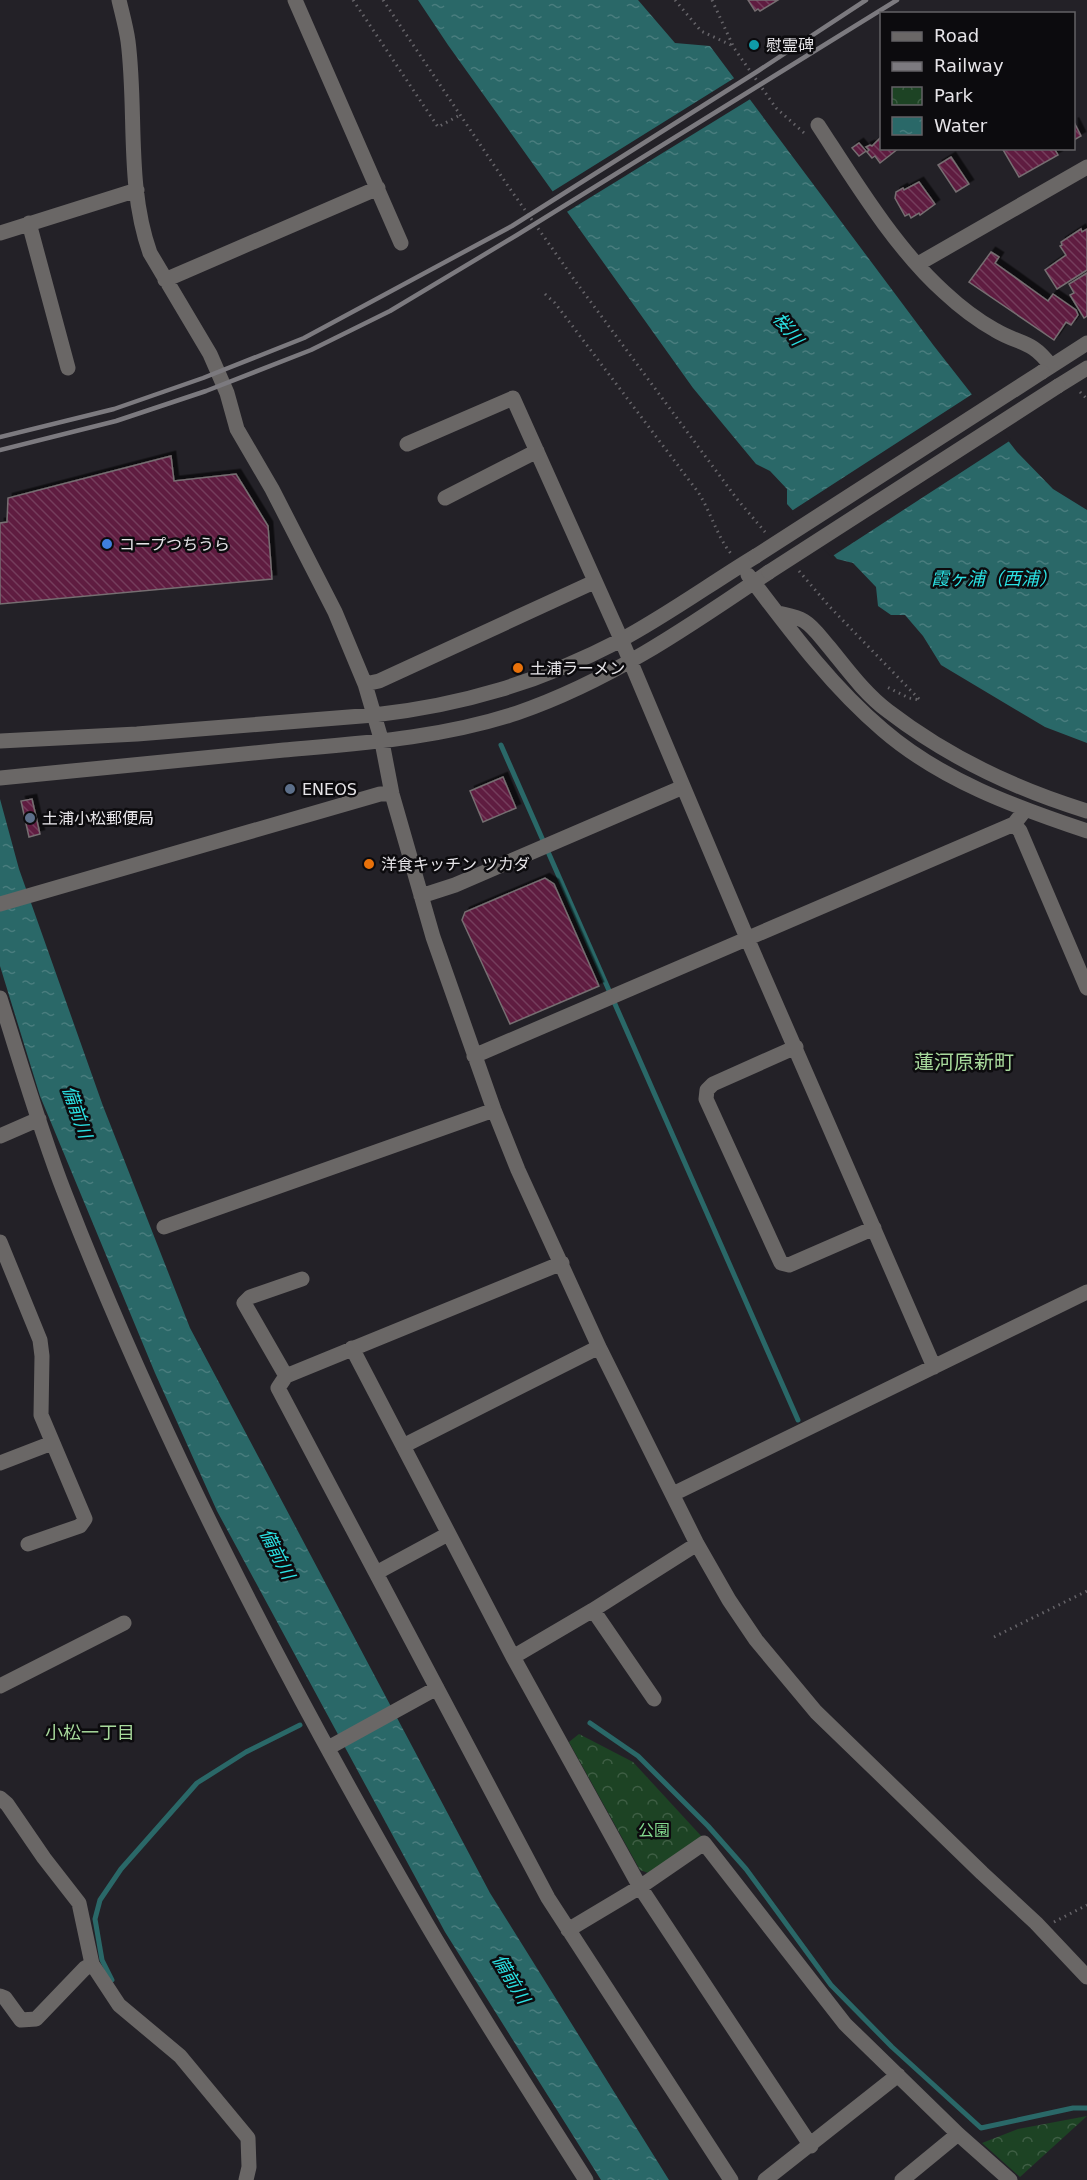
<svg xmlns="http://www.w3.org/2000/svg" width="1087" height="2180" font-family="'DejaVu Sans','Noto Sans JP',sans-serif">
  <style>
    .park { fill: url(#park-crowns) }
    .water { fill: url(#water-ripples) }
    .pier { fill: #232127 }
    .lines { fill: none; stroke-linecap: round; stroke-linejoin: round }
    .stream { stroke: #2a6868; stroke-width: 5 }
    .building { fill: url(#building-back-hatch); stroke: #766e71; stroke-width: 1.5; filter: url(#shadow) }
    .path { stroke: #666469; stroke-width: 3; stroke-dasharray: 1.5 4.5; stroke-linecap: butt }
    .minor { stroke: #6a6766; stroke-width: 15 }
    .rail { stroke: #7c7a7f; stroke-width: 4.5 }
    .minor-bridge { stroke: #6a6766; stroke-width: 15 }
    .culture-dot { fill: #0f9aa8; stroke: #0c0b0e; stroke-width: 2 }
    .shop-dot { fill: #3f7fe0; stroke: #0c0b0e; stroke-width: 2 }
    .food-dot { fill: #e8710a; stroke: #0c0b0e; stroke-width: 2 }
    .service-dot { fill: #5c6f8a; stroke: #0c0b0e; stroke-width: 2 }
    .labels { text-anchor: middle; stroke-width: 5; stroke-linejoin: round; paint-order: stroke }
    .poi-label { font-size: 16px; fill: #e6e4e8; stroke: #0c0b0e; text-anchor: start }
    .park-label { font-size: 16px; fill: #82d98e; stroke: #0c0b0e }
    .water-label { font-size: 18px; font-style: italic; fill: #2be2e4; stroke: #0c0b0e }
    .neighbourhood-label { font-size: 18px; fill: #a8da9c; stroke: #0c0b0e }
    .quarter-label { font-size: 20px; fill: #a8da9c; stroke: #0c0b0e }
  </style>
  <defs>
    <pattern id="park-crowns" width="20" height="18" patternUnits="userSpaceOnUse" patternTransform="scale(1.5)"><rect width="20" height="18" fill="#1d4324"/><path d="M2 6a3 3 0 1 1 6 0M12 15a3 3 0 1 1 6 0" fill="none" stroke="#3e5e44"/></pattern>
    <pattern id="water-ripples" width="26" height="14" patternUnits="userSpaceOnUse" patternTransform="scale(1.5)"><rect width="26" height="14" fill="#2a6868"/><path d="M2 4q2-2 4 0t4 0M15 11q2-2 4 0t4 0" fill="none" stroke="#497d7e"/></pattern>
    <pattern id="building-back-hatch" width="6" height="6" patternUnits="userSpaceOnUse" patternTransform="scale(1.5)"><rect width="6" height="6" fill="#5e1c41"/><path d="M-1 5l2 2M0 0l6 6M5-1l2 2" fill="none" stroke="#753d5c"/></pattern>
    <filter id="shadow"><feDropShadow dx="4.5" dy="-4.5" stdDeviation="0" flood-color="#0009"/></filter>
  </defs>
  <rect width="100%" height="100%" fill="#232127"/>
  <path class="park" d="M 579,1734 L 633,1762 L 703,1838 L 648,1873 L 640,1870 L 569,1742 Z
    M 1087,2116 L 1020,2177 L 982,2143 L 1018,2129 Z"/>
  <path class="water" d="M 418,0 L 638,0 L 675,43 L 710,46 L 934,346 L 1017,452 L 1053,489 L 1087,510 L 1087,743 L 1045,727 L 941,665 L 923,636 L 905,615 L 891,615 L 878,606 L 876,587 L 853,563 L 837,559 L 787,504 L 787,489 L 770,471 L 756,464 L 693,388 L 448,45 Z
    M 0,799 L 19,869 L 103,1106 L 190,1328 L 490,1893 L 669,2180 L 601,2180 L 445,1932 L 217,1511 L 155,1373 L 40,1096 L 0,966 Z"/>
  <path class="pier" d="M 736,77 L 752,98 L 565,213 L 550,193 Z
    M 974,393 L 1011,440 L 831,557 L 790,512 Z"/>
  <g class="lines">
    <path class="stream" d="M 501,745 L 798,1420
      M 590,1723 L 638,1756 L 708,1826 L 746,1869 L 831,1985 L 892,2047 L 981,2128 L 1073,2108 L 1087,2108
      M 112,1980 L 102,1960 L 95,1919 L 100,1900 L 121,1869 L 197,1783 L 246,1752 L 300,1725"/>
  </g>
  <path class="building" d="M 748,0 L 778,0 L 760,11 L 758,9 L 755,11 Z
    M 1074,122 L 1081,136 L 1074,140 Z
    M 882,136 L 882,148 L 899,148 L 880,163 L 875,156 L 872,158 L 867,152 L 869,150 L 866,147 L 870,145 L 872,146 Z
    M 859,143 L 866,151 L 859,156 L 852,148 Z
    M 1002,148 L 1054,148 L 1058,155 L 1019,177 Z
    M 951,157 L 969,184 L 956,192 L 938,165 Z
    M 919,182 L 935,204 L 920,215 L 919,213 L 911,218 L 909,214 L 905,216 L 895,198 L 896,192 L 903,188 L 904,190 Z
    M 1081,229 L 1082,232 L 1087,229 L 1087,270 L 1057,289 L 1045,270 L 1066,255 L 1060,246 L 1062,245 L 1061,242 Z
    M 991,252 L 999,257 L 995,263 L 1048,301 L 1053,294 L 1076,310 L 1078,315 L 1071,325 L 1066,322 L 1054,340 L 969,282 Z
    M 1087,273 L 1087,316 L 1084,318 L 1070,295 L 1074,293 L 1069,284 Z
    M 171,456 L 174,481 L 236,474 L 268,526 L 272,579 L 0,604 L 0,523 L 7,522 L 8,498 Z
    M 503,777 L 516,808 L 483,822 L 470,791 Z
    M 32,799 L 40,834 L 29,837 L 21,801 Z
    M 545,878 L 554,884 L 599,986 L 510,1024 L 462,920 L 465,912 Z"/>
  <g class="lines">
    <path class="path" d="M 353,0 L 438,127 L 460,115
      M 383,0 L 508,186 L 576,282 L 737,499 L 765,532
      M 675,0 L 701,31 L 731,45
      M 712,0 L 734,48 L 776,108 L 804,133
      M 545,294 L 555,303 L 698,492 C 711,512 717,537 732,555
      M 1080,392 L 1087,399
      M 799,571 L 829,606 L 920,700 L 909,698 L 885,686
      M 994,1637 L 1087,1591
      M 1054,1922 L 1087,1905"/>
    <path class="minor" d="M 119,0 C 122,13 126,27 128,41 C 137,111 126,186 150,253 L 210,354 L 227,393 L 237,429 L 272,489 L 335,612 L 365,684 L 382,742 L 392,794 L 433,937 L 494,1110 L 518,1170 L 599,1347 L 697,1544 L 729,1600 L 756,1640 L 816,1712 L 982,1873 L 1036,1923 L 1087,1977
      M 295,0 L 401,243
      M 818,125 C 854,180 895,248 944,292 C 959,306 977,320 995,330 C 1020,345 1031,339 1051,366
      M 29,223 L 68,368
      M 0,233 L 137,190
      M 918,264 L 1087,167
      M 165,280 L 378,188
      M 1042,372 L 1087,343
      M 1058,386 L 1087,368
      M 407,444 L 513,398 L 621,639 L 747,938 L 934,1367
      M 445,498 L 537,451
      M 748,575 C 789,629 831,686 883,730 C 941,780 1015,807 1087,831
      M 778,613 C 786,615 796,616 804,621 C 814,627 821,638 829,647 C 847,669 865,694 888,711 C 948,757 1015,789 1087,811
      M 365,684 L 379,681 L 594,582
      M 0,741 L 137,734 L 374,715 C 463,705 540,682 619,641 C 666,616 710,584 756,556
      M 0,778 C 95,769 190,759 284,750 C 363,743 441,738 517,713 C 610,681 688,627 769,572
      M 1014,824 L 1020,831 L 1087,988
      M 421,896 L 455,885 L 683,787
      M 0,904 L 380,794 L 392,794
      M 0,998 C 21,1064 40,1130 65,1194 C 161,1441 285,1679 418,1909 C 471,2001 529,2090 586,2180
      M 796,1047 L 713,1084 L 707,1090 L 706,1099 L 781,1263 L 789,1265 L 874,1228
      M 474,1056 L 1014,824 L 1025,810
      M 0,1136 L 39,1119
      M 164,1227 L 494,1110
      M 0,1242 L 40,1340 L 42,1356 L 41,1415 L 85,1519 L 80,1526 L 28,1544
      M 562,1263 L 286,1376 L 278,1388 L 548,1898 L 731,2180
      M 352,1348 L 513,1657 L 640,1887 L 811,2146
      M 286,1376 L 244,1303 L 250,1297 L 302,1279
      M 403,1446 L 599,1347
      M 0,1463 L 52,1443
      M 673,1494 L 1087,1292
      M 376,1573 L 448,1534
      M 513,1657 L 593,1610
      M 0,1686 L 124,1623
      M 654,1699 L 593,1610 L 697,1544
      M 328,1748 L 437,1688
      M 0,1798 L 7,1804 L 44,1858 L 79,1903 L 92,1964 L 119,2005 L 180,2056 L 248,2138 L 249,2167 L 246,2180
      M 568,1930 L 640,1887 L 704,1843 L 845,2024 L 958,2134 L 1010,2180
      M 0,1996 L 5,1998 L 21,2020 L 36,2019 L 85,1968 L 92,1964
      M 765,2180 L 898,2075
      M 902,2180 L 958,2134"/>
    <path class="rail" d="M 0,437 L 114,409 L 203,378 L 304,338 L 512,226 L 758,71 L 866,0
      M 0,450 L 116,421 L 206,391 L 311,350 L 390,311 L 517,235 L 897,0"/>
    <path class="minor-bridge" d="M 756,556 L 1042,372
      M 769,572 L 1058,386"/>
  </g>
  <circle class="culture-dot" cx="754" cy="45" r="6"/>
  <circle class="shop-dot" cx="107" cy="544" r="6"/>
  <g class="food-dot">
    <circle cx="518" cy="668" r="6"/>
    <circle cx="369" cy="864" r="6"/>
  </g>
  <g class="service-dot">
    <circle cx="290" cy="789" r="6"/>
    <circle cx="30" cy="818" r="6"/>
  </g>
  <g class="labels">
    <g class="poi-label">
      <text x="766" y="51">慰霊碑</text>
      <text x="119" y="550">コープつちうら</text>
      <text x="530" y="674">土浦ラーメン</text>
      <text x="302" y="795">ENEOS</text>
      <text x="42" y="824">土浦小松郵便局</text>
      <text x="381" y="870">洋食キッチン ツカダ</text>
    </g>
    <g class="park-label">
      <text x="654" y="1836">公園</text>
    </g>
    <g class="water-label">
      <text transform="translate(788 329) rotate(51)" y="6">桜川</text>
      <text x="994" y="585">霞ヶ浦（西浦）</text>
      <text transform="translate(77 1112) rotate(71)" y="6">備前川</text>
      <text transform="translate(277 1554) rotate(63)" y="6">備前川</text>
      <text transform="translate(511 1979) rotate(59)" y="6">備前川</text>
    </g>
    <g class="neighbourhood-label">
      <text x="90" y="1739">小松一丁目</text>
    </g>
    <g class="quarter-label">
      <text x="964" y="1069">蓮河原新町</text>
    </g>
  </g>
  <rect x="880" y="12" width="195" height="138" fill="#0c0b0e" stroke="#636265" stroke-width="1.5"/>
  <rect x="892" y="32" width="30" height="9" fill="#6a6766" stroke="#636265" stroke-width="1.5"/>
  <text x="934" y="42" font-size="18" fill="#e6e4e8">Road</text>
  <rect x="892" y="62" width="30" height="9" fill="#7c7a7f" stroke="#636265" stroke-width="1.5"/>
  <text x="934" y="72" font-size="18" fill="#e6e4e8">Railway</text>
  <rect x="892" y="87" width="30" height="18" fill="url(#park-crowns)" stroke="#636265" stroke-width="1.5"/>
  <text x="934" y="102" font-size="18" fill="#e6e4e8">Park</text>
  <rect x="892" y="117" width="30" height="18" fill="url(#water-ripples)" stroke="#636265" stroke-width="1.5"/>
  <text x="934" y="132" font-size="18" fill="#e6e4e8">Water</text>
</svg>
